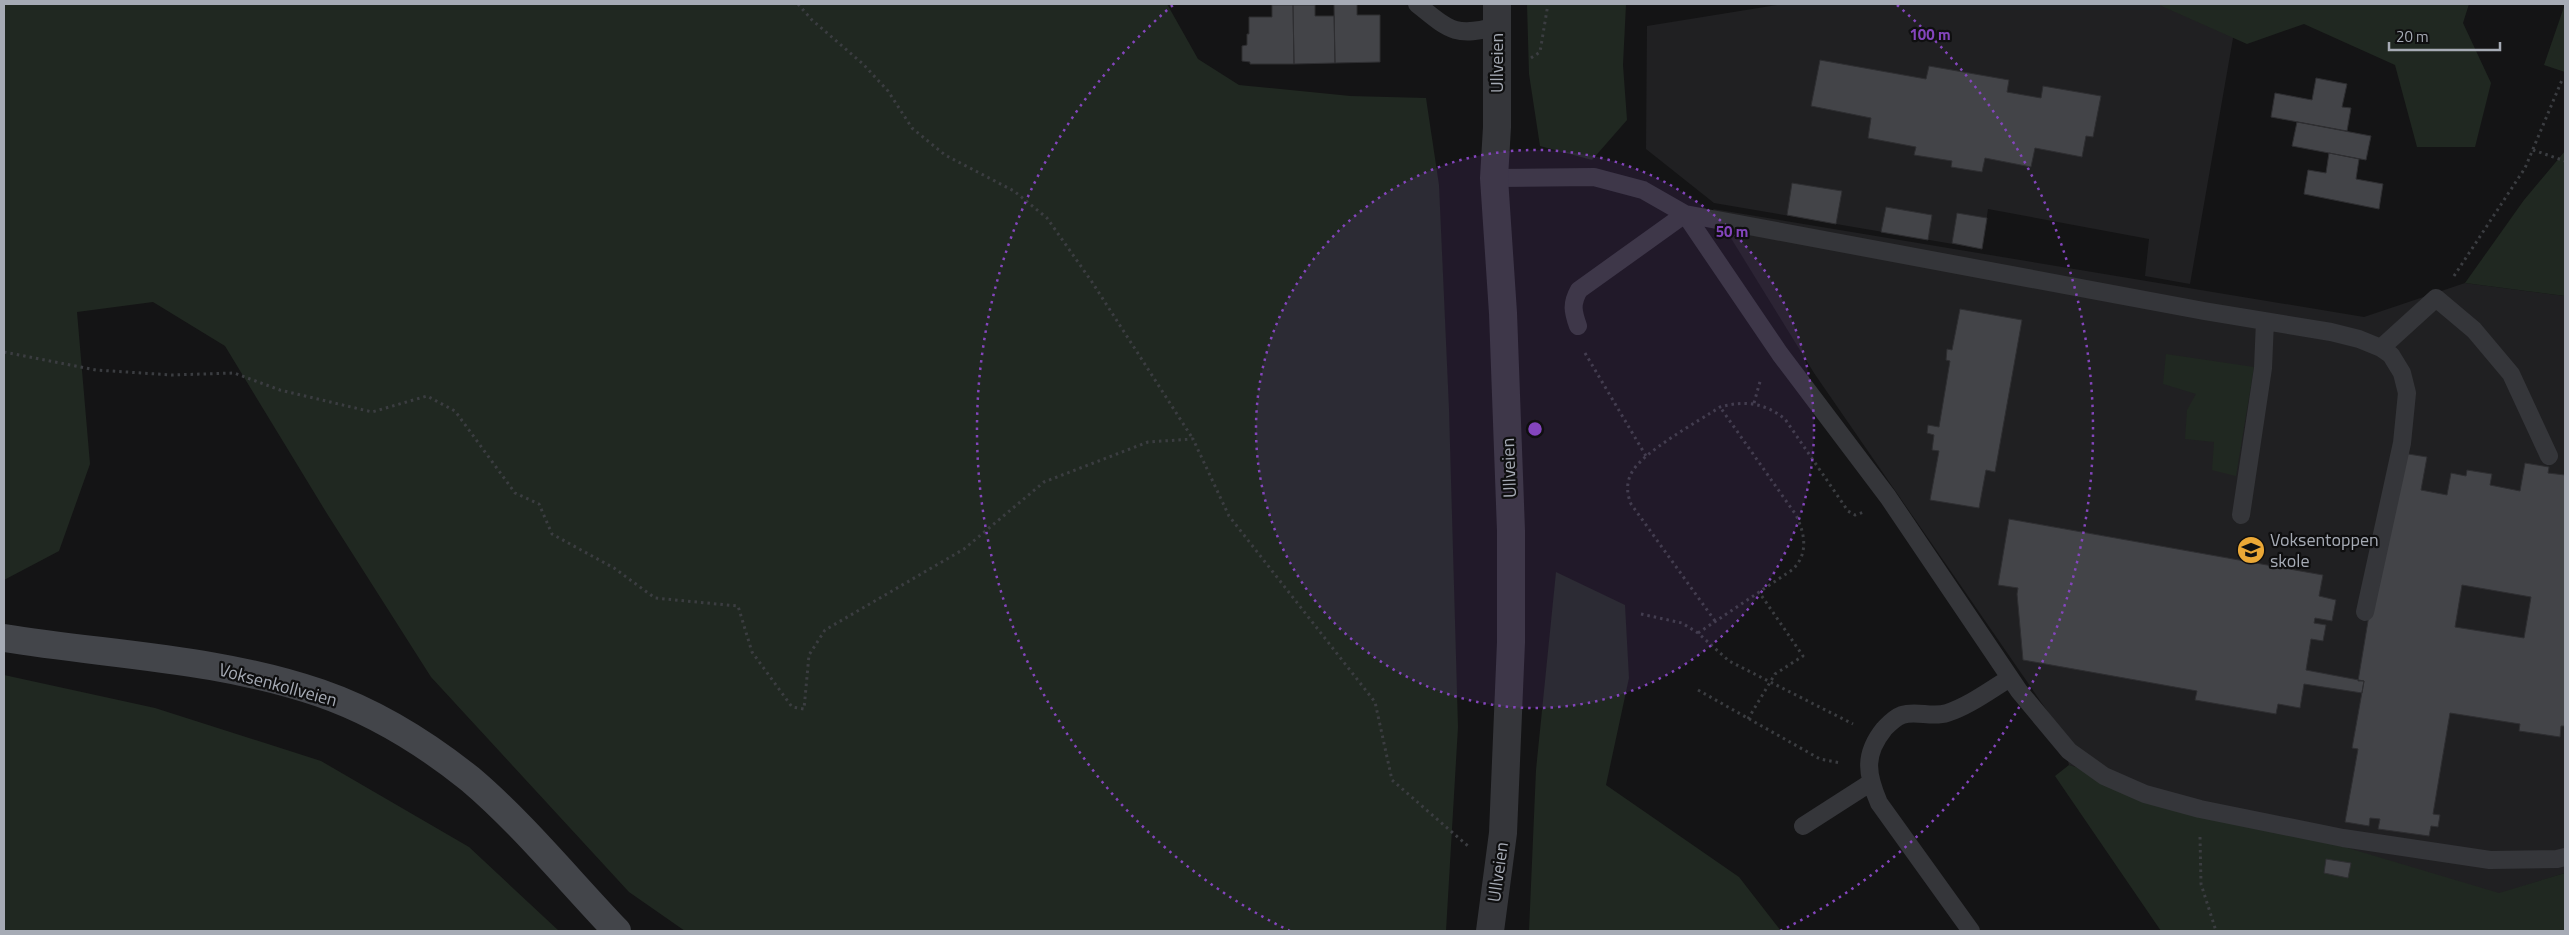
<svg xmlns="http://www.w3.org/2000/svg" width="2569" height="935" font-family="'Titillium Web',sans-serif">
  <style>
    .built { fill: #202022 }
    .green { fill: #202821 }
    .building { fill: #434448; stroke: #2e2e31; fill-rule: evenodd }
    .lines { fill: none; stroke-linecap: round; stroke-linejoin: round }
    .path { stroke: #3b3d41; stroke-width: 3; stroke-dasharray: 2.5 4; stroke-linecap: butt }
    .service { stroke: #35363a; stroke-width: 18 }
    .minor { stroke: #35363a; stroke-width: 28 }
    .secondary { stroke: #43454a; stroke-width: 28 }
    .ring { fill: none; stroke: #8445bd; stroke-width: 2.5; stroke-dasharray: 2.5 5 }
    .labels { text-anchor: middle; stroke-width: 4.5; stroke-linejoin: round; paint-order: stroke }
    .street-label { font-size: 18px; fill: #a6abb5; stroke: #0f0f10 }
    .poi-label { font-size: 18px; fill: #a6abb5; stroke: #0f0f10; text-anchor: start }
    .centre { fill: #8445bd; stroke: #0f0f10; stroke-width: 2.5 }
    .ring-label { font-size: 15px; text-anchor: middle; font-weight: bold; fill: #8445bd; stroke: #0f0f10; stroke-width: 4.5; stroke-linejoin: round; paint-order: stroke }
  </style>
  <rect width="100%" height="100%" fill="#141415"/>
  <path class="built" d="M 1783,4 L 2239,4 L 2190,284 L 2145,276 L 2149,239 L 1988,209 L 1982,249 L 1714,203 L 1646,149 L 1647,26 Z
    M 1713,209 L 2364,317 L 2465,283 L 2565,296 L 2565,873 L 2499,894 L 2069,765 L 2059,728 L 1814,373 Z"/>
  <path class="green" d="M 4,4 L 1167,4 L 1198,59 L 1239,85 L 1350,96 L 1426,98 L 1439,185 L 1449,409 L 1458,727 L 1446,931 L 685,931 L 629,892 L 431,677 L 326,512 L 225,346 L 153,302 L 77,312 L 90,464 L 59,551 L 4,580 Z
    M 1527,4 L 1626,4 L 1623,65 L 1627,120 L 1592,160 L 1540,146 L 1529,74 Z
    M 2157,4 L 2469,4 L 2463,23 L 2491,83 L 2475,147 L 2417,147 L 2395,65 L 2304,24 L 2247,44 Z
    M 2565,4 L 2565,72 L 2544,65 Z
    M 2565,151 L 2565,296 L 2465,283 L 2524,200 Z
    M 2166,354 L 2254,367 L 2236,476 L 2212,470 L 2214,442 L 2185,439 L 2187,410 L 2196,394 L 2163,384 Z
    M 1556,572 L 1625,605 L 1629,678 L 1606,785 L 1739,877 L 1781,931 L 1529,931 L 1536,770 Z
    M 4,675 L 155,708 L 321,761 L 469,847 L 559,931 L 4,931 Z
    M 2069,765 L 2499,893 L 2565,873 L 2565,931 L 2161,931 L 2055,776 Z"/>
  <path class="building" d="M 1334,4 L 1357,4 L 1357,15 L 1380,15 L 1380,62 L 1335,63 Z
    M 1272,5 L 1293,5 L 1294,64 L 1250,64 L 1250,62 L 1242,61 L 1242,46 L 1247,45 L 1247,34 L 1249,34 L 1249,17 L 1272,17 Z
    M 1293,5 L 1315,5 L 1315,16 L 1334,16 L 1335,63 L 1294,64 Z
    M 1820,60 L 1926,79 L 1929,66 L 2009,80 L 2007,92 L 2041,98 L 2043,86 L 2101,96 L 2093,137 L 2086,136 L 2082,157 L 2035,148 L 2031,167 L 1985,158 L 1982,172 L 1951,167 L 1952,161 L 1914,155 L 1916,147 L 1868,138 L 1871,118 L 1811,106 Z
    M 2316,78 L 2347,84 L 2342,107 L 2351,108 L 2347,131 L 2271,117 L 2275,93 L 2312,100 Z
    M 2297,122 L 2371,136 L 2366,160 L 2292,146 Z
    M 2329,153 L 2359,159 L 2356,179 L 2383,184 L 2379,209 L 2304,194 L 2308,170 L 2326,173 Z
    M 1792,183 L 1842,191 L 1836,224 L 1787,215 Z
    M 1886,207 L 1932,215 L 1928,240 L 1881,232 Z
    M 1957,213 L 1987,218 L 1982,249 L 1952,243 Z
    M 1960,309 L 2022,320 L 1995,472 L 1986,470 L 1979,508 L 1930,500 L 1939,451 L 1932,450 L 1934,435 L 1927,433 L 1928,425 L 1939,427 L 1950,361 L 1946,360 L 1947,349 L 1952,350 Z
    M 2402,453 L 2427,457 L 2421,490 L 2447,495 L 2451,473 L 2466,476 L 2467,470 L 2492,474 L 2490,485 L 2520,491 L 2525,463 L 2549,467 L 2548,473 L 2565,475 L 2565,726 L 2561,726 L 2560,737 L 2519,731 L 2520,724 L 2450,713 L 2433,814 L 2440,815 L 2438,827 L 2431,826 L 2429,836 L 2378,829 L 2380,819 L 2370,818 L 2369,826 L 2345,822 L 2358,749 L 2352,748 L 2364,681 L 2358,681 L 2387,507 ZM 2462,585 L 2531,597 L 2524,638 L 2455,627 Z
    M 2009,519 L 2323,575 L 2319,596 L 2336,600 L 2332,621 L 2315,618 L 2314,623 L 2326,625 L 2323,641 L 2311,639 L 2306,670 L 2364,681 L 2362,693 L 2304,684 L 2300,708 L 2278,704 L 2276,714 L 2195,700 L 2197,691 L 2023,660 L 2017,594 L 2018,588 L 1998,585 Z
    M 2326,859 L 2351,863 L 2348,878 L 2324,873 Z"/>
  <g class="lines">
    <path class="path" d="M 798,4 L 812,20 L 863,64 L 888,91 L 912,128 L 945,155 L 1014,191 L 1047,218 L 1092,282 L 1193,439
      M 1531,58 L 1540,52 L 1548,4
      M 2533,150 L 2565,161
      M 2454,276 L 2525,168 L 2562,80
      M 4,352 L 96,370 L 172,375 L 234,373 L 280,390 L 372,412 L 427,396 L 455,411 L 515,493 L 539,504 L 552,534 L 614,568 L 655,598 L 738,606 L 752,652 L 792,707 L 804,709 L 809,655 L 825,630 L 964,549 L 1044,482 L 1148,442 L 1193,439 L 1229,516 L 1375,702 L 1392,780 L 1468,846
      M 1585,353 L 1646,456
      M 1754,403 L 1761,378
      M 1641,614 L 1682,623 L 1698,633 L 1729,661 L 1853,724
      M 1715,621 L 1631,504 C 1627,494 1626,484 1631,474 C 1640,453 1699,421 1720,407 C 1745,400 1765,403 1785,419 L 1848,511 L 1855,515 L 1864,512
      M 1698,633 L 1792,570 C 1809,554 1805,534 1796,515 L 1720,407
      M 1698,690 L 1820,759 L 1841,763
      M 1748,719 L 1775,674 L 1803,656 L 1759,592
      M 2200,837 L 2201,884 L 2216,931"/>
    <path class="service" d="M 1417,4 C 1449,30 1456,38 1497,26
      M 1494,178 L 1594,177 L 1643,190 L 1685,214 L 2204,311 L 2331,332 L 2359,339 L 2381,348 L 2391,355 L 2402,373 L 2407,393 L 2402,443 L 2365,612
      M 1685,214 L 1780,354 L 1888,497 L 2019,691 L 2069,751 L 2104,776 L 2145,794 L 2200,809 L 2343,838 L 2490,860 L 2557,859 L 2565,857
      M 1578,326 C 1573,312 1571,304 1579,290 L 1685,214
      M 2381,348 L 2436,298 L 2474,330 L 2511,374 L 2549,456
      M 2241,515 L 2263,368 L 2265,321
      M 1803,826 L 1870,783
      M 1971,931 L 1879,803 C 1867,775 1863,755 1884,729 C 1889,724 1894,718 1902,715 C 1916,710 1932,718 1947,713 C 1969,706 1990,690 2010,678"/>
    <path class="minor" d="M 1490,931 L 1503,833 L 1511,642 L 1511,531 L 1503,313 L 1494,178 L 1497,127 L 1497,4"/>
    <path class="secondary" d="M 4,638 C 109,655 218,658 320,693 C 375,712 425,743 470,779 C 522,823 570,882 617,931"/>
  </g>
  <circle cx="1535" cy="429" r="279" fill="#8445bd" fill-opacity=".12"/>
  <g class="ring">
    <circle cx="1535" cy="429" r="279"/>
    <path d="M1290 931A558 558 0 0 1 1173 5M1897 5A558 558 0 0 1 1780 931"/>
  </g>
  <defs>
    <symbol id="school-disc" viewBox="-11 -11 22 22"><circle r="9.5" fill="#eba836" stroke="#0f0f10"/><path d="M0-5L7-2L0 1L-7-2ZM-4 1L0 2.5L4 1V4Q0 6-4 4Z" fill="#111"/></symbol>
  </defs>
  <g fill-rule="evenodd">
    <use href="#school-disc" x="2235" y="534" width="32" height="32"/>
  </g>
  <g class="labels">
    <g class="street-label">
      <text transform="translate(1497 63) rotate(-90)" y="6">Ullveien</text>
      <text transform="translate(1509 468) rotate(-92)" y="6">Ullveien</text>
      <text transform="translate(278 685) rotate(15)" y="6">Voksenkollveien</text>
      <text transform="translate(1498 872) rotate(-82)" y="6">Ullveien</text>
    </g>
    <g class="poi-label">
      <text x="2270" y="546">Voksentoppen<tspan x="2270" dy="21">skole</tspan></text>
    </g>
  </g>
  <circle cx="1535" cy="429" r="8" class="centre"/>
  <g class="ring-label">
    <text x="1930" y="40">100 m</text>
    <text x="1732" y="237">50 m</text>
  </g>
  <rect width="2569" height="935" fill="none" stroke="#a6abb5" stroke-width="10"/>
  <path d="M2389 42v8h111v-8" fill="none" stroke="#a6abb5" stroke-width="2.5"/>
  <text x="2396" y="42" font-size="15" fill="#a6abb5" stroke="#0f0f10" stroke-width="4" paint-order="stroke">20 m</text>
</svg>
